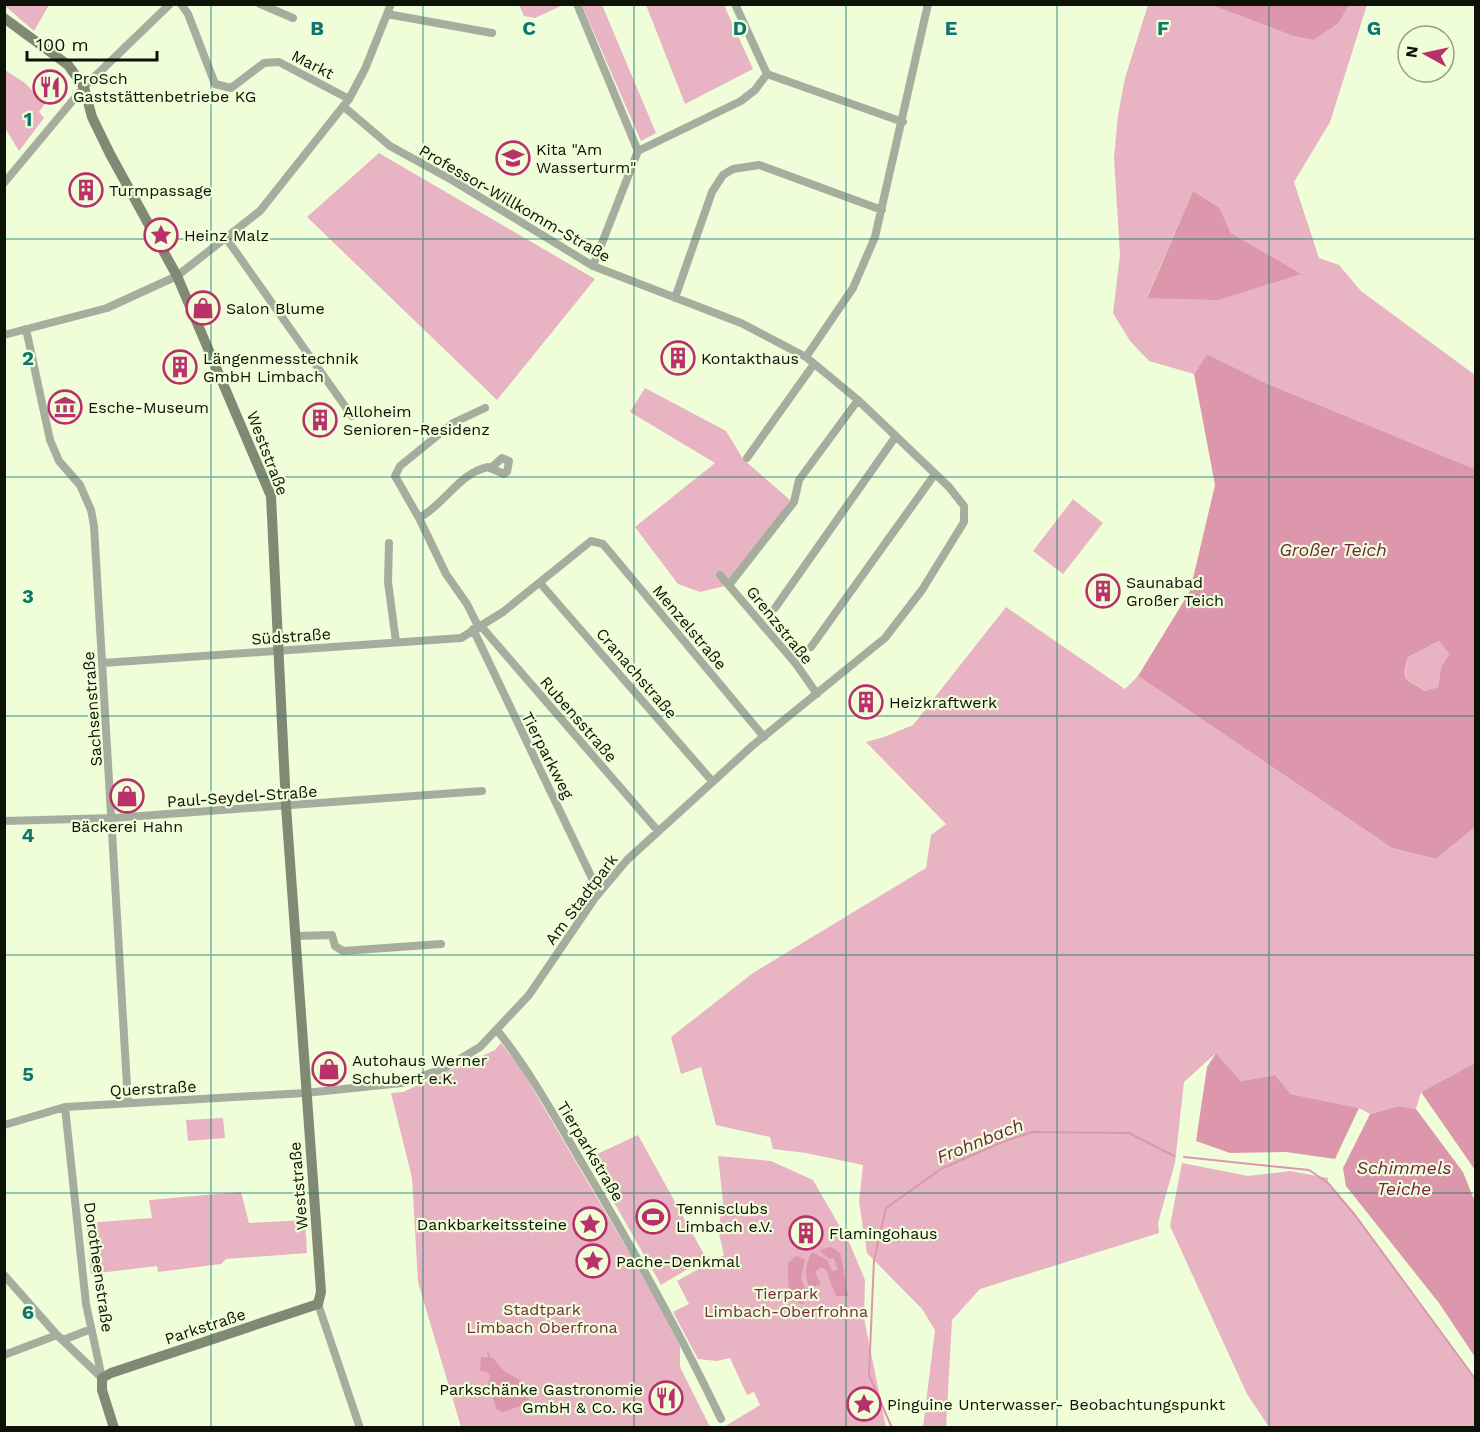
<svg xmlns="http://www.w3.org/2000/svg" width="1480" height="1432" font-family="'Work Sans',sans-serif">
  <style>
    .green { fill: #e8b4c3; fill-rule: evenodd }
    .water { fill: #dc97ac; fill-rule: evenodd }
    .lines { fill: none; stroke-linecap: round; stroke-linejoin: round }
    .stream { stroke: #dc97ac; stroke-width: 2 }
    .street { stroke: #a7ad9e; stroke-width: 8 }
    .secondary { stroke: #818974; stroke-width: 10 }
    .grid { fill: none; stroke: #0f766e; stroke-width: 1.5; stroke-opacity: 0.55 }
    .labels { text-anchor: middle; stroke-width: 4.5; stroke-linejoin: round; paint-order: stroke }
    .street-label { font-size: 16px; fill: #0e1206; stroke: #effdd9 }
    .poi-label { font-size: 16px; fill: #0e1206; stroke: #effdd9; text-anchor: start }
    .park-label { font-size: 16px; fill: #792847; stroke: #effdd9 }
    .water-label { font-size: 18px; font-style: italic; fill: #722141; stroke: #effdd9 }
    .grid-label { font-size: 20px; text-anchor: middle; font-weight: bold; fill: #0f766e; stroke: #effdd9; stroke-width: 4.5; stroke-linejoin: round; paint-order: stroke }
  </style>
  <rect width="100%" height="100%" fill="#effdd9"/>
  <path class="green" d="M 4,5 L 5,4 L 49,5 L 34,31 Z
    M 519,5 L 563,5 L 535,18 L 524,16 Z
    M 582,5 L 602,5 L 656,133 L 641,141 Z
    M 646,5 L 724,5 L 753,69 L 685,104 Z
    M 1148,5 L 1211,5 L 1293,36 L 1314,40 L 1339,23 L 1349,5 L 1367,5 L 1330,122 L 1294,182 L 1319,258 L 1339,265 L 1361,291 L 1475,375 L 1475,469 L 1268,384 L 1207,354 L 1194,374 L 1149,361 L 1130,341 L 1113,313 L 1120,255 L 1114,158 L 1118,115 L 1125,78 ZM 1193,191 L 1220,208 L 1231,233 L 1300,274 L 1147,297 Z
    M 5,70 L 25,83 L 45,104 L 39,112 L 44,118 L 19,151 L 5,128 Z
    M 379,153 L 595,279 L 497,400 L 307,217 Z
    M 645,388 L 726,431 L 743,459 L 790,500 L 729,585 L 700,592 L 678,584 L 635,527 L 715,463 L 630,412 Z
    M 1073,499 L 1103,523 L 1063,574 L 1033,551 Z
    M 1006,607 L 1125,689 L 1138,676 L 1392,848 L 1436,859 L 1475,827 L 1475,1063 L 1421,1092 L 1416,1109 L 1399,1106 L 1370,1114 L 1359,1108 L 1291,1094 L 1275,1075 L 1241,1081 L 1216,1053 L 1184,1082 L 1175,1163 L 1158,1223 L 1159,1233 L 980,1289 L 952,1320 L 946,1427 L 923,1427 L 935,1330 L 922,1309 L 867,1253 L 859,1202 L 863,1165 L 806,1153 L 773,1149 L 770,1137 L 716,1125 L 701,1067 L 681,1074 L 671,1037 L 753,973 L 926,868 L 931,835 L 946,824 L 866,742 L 884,737 L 913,725 Z
    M 1439,641 L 1449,654 L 1441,667 L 1438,687 L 1425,691 C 1407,678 1401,683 1408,657 Z
    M 501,1043 L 520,1067 L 656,1298 L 680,1347 L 680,1367 L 710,1427 L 461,1427 L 418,1282 L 412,1178 L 391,1093 L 403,1092 L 495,1050 Z
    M 223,1118 L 225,1138 L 188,1141 L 186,1120 Z
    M 638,1135 L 706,1258 L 661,1285 L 599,1176 L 604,1174 L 593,1156 Z
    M 718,1156 L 771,1161 L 813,1180 L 850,1244 L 865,1280 L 864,1318 L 886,1427 L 724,1427 L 760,1405 L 754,1392 L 747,1395 L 730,1358 L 717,1361 L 698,1359 L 673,1312 L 689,1304 L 677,1281 L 724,1255 L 718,1230 L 723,1202 Z
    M 1182,1163 L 1248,1176 L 1290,1171 L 1328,1178 L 1328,1183 L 1355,1215 L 1475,1380 L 1475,1427 L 1269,1427 L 1247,1394 L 1170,1226 Z
    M 241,1192 L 249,1223 L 305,1220 L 307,1253 L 226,1259 L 221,1264 L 158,1272 L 157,1266 L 91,1274 L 86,1223 L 152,1218 L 149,1200 Z"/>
  <path class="water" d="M 1211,5 L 1349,5 L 1339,23 L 1314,40 L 1293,36 Z
    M 1193,191 L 1220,208 L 1231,233 L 1301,274 L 1218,300 L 1147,298 Z
    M 1207,354 L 1268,384 L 1475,469 L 1475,827 L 1436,859 L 1392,848 L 1138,676 L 1190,591 L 1215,485 L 1194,374 ZM 1439,641 L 1449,654 L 1441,667 L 1438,687 L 1425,691 C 1407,678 1400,683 1408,657 Z
    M 1216,1053 L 1241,1081 L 1275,1075 L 1291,1094 L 1359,1108 L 1335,1159 L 1286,1152 L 1230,1153 L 1196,1141 L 1207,1067 Z
    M 1475,1063 L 1475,1170 L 1421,1092 Z
    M 1399,1106 L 1416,1109 L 1463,1172 L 1475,1202 L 1475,1357 L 1439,1303 L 1346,1186 L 1343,1168 L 1370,1114 Z
    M 830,1247 L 838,1251 L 841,1255 L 848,1296 L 836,1296 L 826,1270 L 821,1267 L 815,1272 L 821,1284 L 810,1288 C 804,1278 805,1262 812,1252 L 827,1260 L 832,1271 L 838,1270 L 834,1258 L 829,1259 L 819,1250 Z
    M 796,1256 L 805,1259 L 801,1279 L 808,1294 L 803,1305 L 793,1299 L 788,1285 L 788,1263 Z
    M 481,1357 L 493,1358 L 503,1370 L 521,1381 L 530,1394 L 527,1404 L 503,1412 L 497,1410 L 488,1385 L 490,1376 L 487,1372 L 480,1371 Z"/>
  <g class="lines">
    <path class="stream" d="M 1184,1157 L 1309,1170 L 1328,1183 L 1355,1215 L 1476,1380
      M 488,1353 L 489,1357
      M 892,1428 L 869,1375 L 874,1260 L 886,1208 L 941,1169 L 1000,1143 L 1032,1132 L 1129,1133 L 1174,1156"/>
    <path class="street" d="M 181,4 L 188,14 L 215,84 L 231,88 L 264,63 L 279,62 L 349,99
      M 260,4 L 293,18
      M 577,4 L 638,151
      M 735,4 L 767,74 L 903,122
      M 387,14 L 492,33
      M 4,183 L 84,87 L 170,4
      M 226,238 L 352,416
      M 593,266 L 638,151 L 741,101 L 755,90 L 767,74
      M 675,298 L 712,192 L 723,175 L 733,169 L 759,165 L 882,210
      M 26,329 L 50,440 L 59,461 L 80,485 L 91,510 L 94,526 L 128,1103
      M 4,335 L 107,308 L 177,276 L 260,211 L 349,99 L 365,69 L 391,4
      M 806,357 L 853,288 L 875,237 L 928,4
      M 747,458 L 814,364
      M 419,518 L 395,476 L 400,466 L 453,423 L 485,408
      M 389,543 L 388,582 L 396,642
      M 720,575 L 796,664 L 817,694
      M 540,583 L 712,781
      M 729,585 L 794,502 L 799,480 L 858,400
      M 775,608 L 896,436
      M 480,625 L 658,831
      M 478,626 L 467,604 L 446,574 L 419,518 C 445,504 459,473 488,467 L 504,474 L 507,472 L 509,461 L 502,458 L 491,468
      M 473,629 L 599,893
      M 811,647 L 935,474
      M 103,663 L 461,638 L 503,612 L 591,541 L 603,544 L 764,737
      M 4,821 L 113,818 L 482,791
      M 296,936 L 332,935 L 335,946 L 343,951 L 441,944
      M 497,1030 C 530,1071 555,1117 582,1163 C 632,1247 679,1331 721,1419
      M 65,1107 L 86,1304 L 102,1378
      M 4,1125 L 65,1107 L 305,1093 L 402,1083 L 445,1068 L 480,1047 L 529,995 L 595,898 L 627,860 L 752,746 L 885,638 L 922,590 L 964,522 L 964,506 L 949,487 L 858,400 L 806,357 L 741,323 L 593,266 L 452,180 L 390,146 L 343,106
      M 4,1275 L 57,1335 L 101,1377
      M 318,1304 L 360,1428
      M 63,1340 L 91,1329
      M 4,1355 L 57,1335"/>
    <path class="secondary" d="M 4,18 L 68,65 L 84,87 L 92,117 L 110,154 L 177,276 L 271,496 L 286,806 L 321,1292 L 318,1304 L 111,1373 L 102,1378 L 102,1390 L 114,1428"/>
  </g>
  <path class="grid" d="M 211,4 L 211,1428M 423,4 L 423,1428M 634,4 L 634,1428M 846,4 L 846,1428M 1057,4 L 1057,1428M 1269,4 L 1269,1428M 4,239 L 1476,239M 4,477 L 1476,477M 4,716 L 1476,716M 4,955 L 1476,955M 4,1193 L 1476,1193"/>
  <defs>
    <symbol id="restaurant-ring" viewBox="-11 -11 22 22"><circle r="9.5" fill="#effdd9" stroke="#ba306a" stroke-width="1.5"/><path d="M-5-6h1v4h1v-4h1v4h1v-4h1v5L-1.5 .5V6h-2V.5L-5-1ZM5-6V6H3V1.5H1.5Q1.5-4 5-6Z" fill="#ba306a"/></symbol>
    <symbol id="school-ring" viewBox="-11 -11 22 22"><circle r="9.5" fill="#effdd9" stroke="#ba306a" stroke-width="1.5"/><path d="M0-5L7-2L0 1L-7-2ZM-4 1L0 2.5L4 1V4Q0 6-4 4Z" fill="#ba306a"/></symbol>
    <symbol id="building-ring" viewBox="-11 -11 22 22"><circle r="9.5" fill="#effdd9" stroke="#ba306a" stroke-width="1.5"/><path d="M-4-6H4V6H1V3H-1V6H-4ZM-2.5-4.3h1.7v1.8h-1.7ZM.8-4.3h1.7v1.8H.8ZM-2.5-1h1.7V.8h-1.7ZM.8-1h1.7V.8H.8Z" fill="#ba306a"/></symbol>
    <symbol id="sight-ring" viewBox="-11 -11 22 22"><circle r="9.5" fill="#effdd9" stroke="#ba306a" stroke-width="1.5"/><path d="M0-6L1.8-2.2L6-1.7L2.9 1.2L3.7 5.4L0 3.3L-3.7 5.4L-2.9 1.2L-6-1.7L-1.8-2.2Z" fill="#ba306a"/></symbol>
    <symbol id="shop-ring" viewBox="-11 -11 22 22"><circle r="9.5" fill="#effdd9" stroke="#ba306a" stroke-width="1.5"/><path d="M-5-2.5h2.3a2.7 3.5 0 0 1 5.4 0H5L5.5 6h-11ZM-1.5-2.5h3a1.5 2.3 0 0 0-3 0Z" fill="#ba306a"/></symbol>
    <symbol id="museum-ring" viewBox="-11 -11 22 22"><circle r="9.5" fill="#effdd9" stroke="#ba306a" stroke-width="1.5"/><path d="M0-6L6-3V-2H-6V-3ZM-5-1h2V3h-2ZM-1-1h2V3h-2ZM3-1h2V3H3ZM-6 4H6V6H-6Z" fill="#ba306a"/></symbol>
    <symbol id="stadium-ring" viewBox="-11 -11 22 22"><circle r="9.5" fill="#effdd9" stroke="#ba306a" stroke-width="1.5"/><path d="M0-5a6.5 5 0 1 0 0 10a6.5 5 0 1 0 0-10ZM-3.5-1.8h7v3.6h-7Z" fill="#ba306a"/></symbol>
  </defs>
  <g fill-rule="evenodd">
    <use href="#restaurant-ring" x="31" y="68" width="38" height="38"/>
    <use href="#school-ring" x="494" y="139" width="38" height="38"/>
    <use href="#building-ring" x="67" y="171" width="38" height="38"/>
    <use href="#sight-ring" x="142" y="216" width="38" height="38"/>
    <use href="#shop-ring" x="184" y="289" width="38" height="38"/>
    <use href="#building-ring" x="659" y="339" width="38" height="38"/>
    <use href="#building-ring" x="161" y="348" width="38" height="38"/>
    <use href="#museum-ring" x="46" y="388" width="38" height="38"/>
    <use href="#building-ring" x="301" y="401" width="38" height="38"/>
    <use href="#building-ring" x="1084" y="572" width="38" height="38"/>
    <use href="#building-ring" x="847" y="683" width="38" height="38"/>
    <use href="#shop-ring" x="108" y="777" width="38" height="38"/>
    <use href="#shop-ring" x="310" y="1050" width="38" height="38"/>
    <use href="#stadium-ring" x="634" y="1198" width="38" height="38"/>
    <use href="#sight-ring" x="571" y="1205" width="38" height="38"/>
    <use href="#building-ring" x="787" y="1214" width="38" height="38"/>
    <use href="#sight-ring" x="574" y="1242" width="38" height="38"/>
    <use href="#restaurant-ring" x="647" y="1379" width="38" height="38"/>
    <use href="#sight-ring" x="845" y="1385" width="38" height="38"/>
  </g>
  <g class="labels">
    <g class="street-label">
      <text transform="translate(313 64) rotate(27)" y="6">Markt</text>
      <text transform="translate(515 203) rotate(30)" y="6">Professor-Willkomm-Straße</text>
      <text transform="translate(268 453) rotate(69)" y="6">Weststraße</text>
      <text transform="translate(780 625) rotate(51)" y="6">Grenzstraße</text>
      <text transform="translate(690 627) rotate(50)" y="6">Menzelstraße</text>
      <text transform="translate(291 636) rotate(-4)" y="6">Südstraße</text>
      <text transform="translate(637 673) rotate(49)" y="6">Cranachstraße</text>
      <text transform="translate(92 709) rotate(-94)" y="6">Sachsenstraße</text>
      <text transform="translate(579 719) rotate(49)" y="6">Rubensstraße</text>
      <text transform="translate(548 755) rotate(63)" y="6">Tierparkweg</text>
      <text transform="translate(242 796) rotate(-4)" y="6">Paul-Seydel-Straße</text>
      <text transform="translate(581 899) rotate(-53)" y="6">Am Stadtpark</text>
      <text transform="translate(153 1088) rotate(-3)" y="6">Querstraße</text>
      <text transform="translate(591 1151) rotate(59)" y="6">Tierparkstraße</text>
      <text transform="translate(298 1186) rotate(-95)" y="6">Weststraße</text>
      <text transform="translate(99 1267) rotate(82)" y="6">Dorotheenstraße</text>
      <text transform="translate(205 1326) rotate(-18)" y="6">Parkstraße</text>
    </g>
    <g class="poi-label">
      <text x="73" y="84">ProSch<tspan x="73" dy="18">Gaststättenbetriebe KG</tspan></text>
      <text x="536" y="155">Kita "Am<tspan x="536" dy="18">Wasserturm"</tspan></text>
      <text x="109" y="196">Turmpassage</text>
      <text x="184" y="241">Heinz Malz</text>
      <text x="226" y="314">Salon Blume</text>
      <text x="203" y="364">Längenmesstechnik<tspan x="203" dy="18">GmbH Limbach</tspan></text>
      <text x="701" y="364">Kontakthaus</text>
      <text x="88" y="413">Esche-Museum</text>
      <text x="343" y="417">Alloheim<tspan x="343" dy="18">Senioren-Residenz</tspan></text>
      <text x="1126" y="588">Saunabad<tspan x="1126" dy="18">Großer Teich</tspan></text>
      <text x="889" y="708">Heizkraftwerk</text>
      <text x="127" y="832" text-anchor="middle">Bäckerei Hahn</text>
      <text x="352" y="1066">Autohaus Werner<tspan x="352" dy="18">Schubert e.K.</tspan></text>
      <text x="676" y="1214">Tennisclubs<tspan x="676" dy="18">Limbach e.V.</tspan></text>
      <text x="567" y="1230" text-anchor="end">Dankbarkeitssteine</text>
      <text x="829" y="1239">Flamingohaus</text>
      <text x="616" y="1267">Pache-Denkmal</text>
      <text x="643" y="1395" text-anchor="end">Parkschänke Gastronomie<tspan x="643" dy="18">GmbH &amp; Co. KG</tspan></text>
      <text x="887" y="1410">Pinguine Unterwasser- Beobachtungspunkt</text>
    </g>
    <g class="park-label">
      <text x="786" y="1299">Tierpark<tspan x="786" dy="18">Limbach-Oberfrohna</tspan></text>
      <text x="542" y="1315">Stadtpark<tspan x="542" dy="18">Limbach Oberfrona</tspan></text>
    </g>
    <g class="water-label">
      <text x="1333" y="556">Großer Teich</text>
      <text transform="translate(980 1141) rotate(-22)" y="6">Frohnbach</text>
      <text x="1404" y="1174">Schimmels<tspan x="1404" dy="21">Teiche</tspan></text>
    </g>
  </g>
  <g class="grid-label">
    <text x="317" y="35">B</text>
    <text x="529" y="35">C</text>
    <text x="740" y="35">D</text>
    <text x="951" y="35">E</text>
    <text x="1163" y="35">F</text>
    <text x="1374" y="35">G</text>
    <text x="28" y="126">1</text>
    <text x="28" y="365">2</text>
    <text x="28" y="603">3</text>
    <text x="28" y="842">4</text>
    <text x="28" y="1081">5</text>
    <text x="28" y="1319">6</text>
  </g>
  <rect width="1480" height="1432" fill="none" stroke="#0e1206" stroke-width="12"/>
  <g transform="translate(1426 54) rotate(278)"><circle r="28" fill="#effdd9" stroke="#959f85" stroke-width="1.5"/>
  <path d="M0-4.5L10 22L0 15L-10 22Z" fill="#ba306a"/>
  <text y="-9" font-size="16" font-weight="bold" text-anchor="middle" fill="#0e1206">N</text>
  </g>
  <path d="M27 51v9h130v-9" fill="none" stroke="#0e1206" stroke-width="3"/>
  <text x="36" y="51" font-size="18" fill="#0e1206" stroke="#effdd9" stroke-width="4.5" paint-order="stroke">100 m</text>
</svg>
